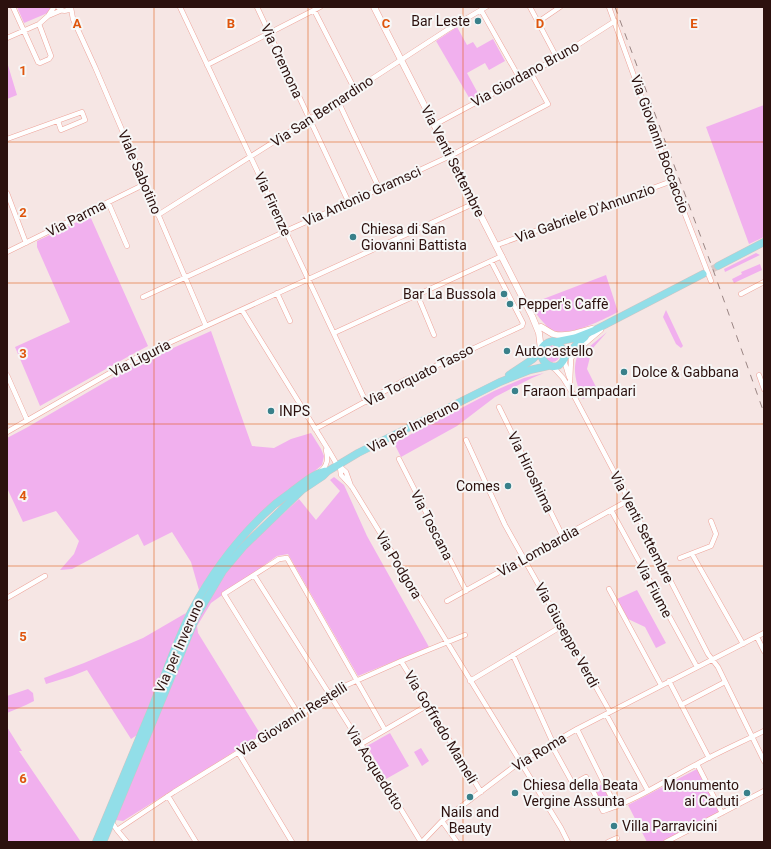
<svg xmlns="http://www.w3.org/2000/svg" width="771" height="849" font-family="Roboto,sans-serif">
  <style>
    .green { fill: #f1b0ee }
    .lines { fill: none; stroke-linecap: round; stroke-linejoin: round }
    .primary-tunnel { stroke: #d8c6c4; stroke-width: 7; stroke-dasharray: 7 3.5; stroke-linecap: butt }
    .street-casing { stroke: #eea49a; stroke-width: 5.5 }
    .secondary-casing { stroke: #eea49a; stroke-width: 7 }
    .primary-casing { stroke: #ccc6c5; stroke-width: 8 }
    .street { stroke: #fff; stroke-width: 4.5 }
    .secondary { stroke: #fff; stroke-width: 6 }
    .primary { stroke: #92dee8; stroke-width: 7 }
    .rail { stroke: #9a8583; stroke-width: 1; stroke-dasharray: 7 7; stroke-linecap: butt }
    .grid { fill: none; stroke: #df550c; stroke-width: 1; stroke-opacity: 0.55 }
    .poi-dot { fill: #39808a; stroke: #f7f7f7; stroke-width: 1.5 }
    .labels { text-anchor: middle; stroke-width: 4; stroke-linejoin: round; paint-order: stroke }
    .poi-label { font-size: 14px; fill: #2c110e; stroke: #f7f7f7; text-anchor: start }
    .street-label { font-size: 14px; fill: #2c110e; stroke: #f7f7f7 }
    .grid-label { font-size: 13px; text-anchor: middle; font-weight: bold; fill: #df550c; stroke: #f7f7f7; stroke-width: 4; stroke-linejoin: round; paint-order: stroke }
  </style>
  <rect width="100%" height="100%" fill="#f6e6e4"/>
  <path class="green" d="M 17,7 L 58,7 L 57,9 L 24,23 Z
    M 457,27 L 467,45 L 473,42 L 477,48 L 493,39 L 505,61 L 489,70 L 485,63 L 467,73 L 480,97 L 471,101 L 436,41 Z
    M 7,62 L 17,95 L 7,99 Z
    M 764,105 L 764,237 L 749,244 L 706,127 Z
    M 90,216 L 148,346 L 131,355 L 40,406 L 15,347 L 70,322 L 37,247 L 37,241 Z
    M 756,253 L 760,255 L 725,272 L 724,269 Z
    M 760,264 L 762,270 L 734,283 L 732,279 L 742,274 L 741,272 Z
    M 606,275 L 618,312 C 602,320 567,339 550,329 C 548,328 545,324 543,322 C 538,317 534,311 532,304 L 538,301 Z
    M 666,310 L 683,346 L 681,348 L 676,344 L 663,317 Z
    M 211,331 L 252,446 L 274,448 L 291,439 L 311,433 L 321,449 L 324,456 L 322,465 L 252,523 L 222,556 L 199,590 L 191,562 L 172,532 L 144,546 L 138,534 L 72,569 L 60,570 L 74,554 L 79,541 L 56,511 L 23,522 L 7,488 L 7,438 L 26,428 L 133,366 Z
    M 607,332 L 592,349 L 587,369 L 598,391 L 583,399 C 577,386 572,371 577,357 Z
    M544 354a8 8 0 1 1 16 0a8 8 0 1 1-16 0Z
    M 544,373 L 532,378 L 495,397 L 457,426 L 401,457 L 394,443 L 494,391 L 524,378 Z
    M 334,477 L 344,485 L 367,536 L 429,647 L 358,676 L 288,554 L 277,556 L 211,603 L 197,626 L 198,633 L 261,735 L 123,821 L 115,820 L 199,616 L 225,573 L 251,543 L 299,499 L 316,520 L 340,491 L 330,480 Z
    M 637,590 L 666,643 L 656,648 L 645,627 L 628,619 L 617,599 Z
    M 186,613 L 137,735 L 131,739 L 87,670 L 72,676 L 46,684 L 44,678 L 84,663 L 143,638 Z
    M 28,689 L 33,693 L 34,701 L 26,705 L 7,713 L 7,696 Z
    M 7,727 L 22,751 L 19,751 L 81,842 L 7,842 Z
    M 390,733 L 409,766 L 386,779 L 367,746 Z
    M 421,748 L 429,761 L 422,766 L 414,752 Z
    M 697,769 L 719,812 L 661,842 L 647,842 L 628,805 Z
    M 603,784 L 615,807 L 604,810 L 593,789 Z"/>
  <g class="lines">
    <path class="primary-tunnel" d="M 703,274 L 718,266"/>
    <defs>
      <path id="street" d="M 13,7 L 38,62 L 40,63 L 49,59 L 51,56 L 39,24
        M 58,7 C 62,12 67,12 71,7
        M 180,7 L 366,402
        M 257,7 L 349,203
        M 530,7 L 557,58
        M 609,7 L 672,181 L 711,281
        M 71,8 L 73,19 L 95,67 L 206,326
        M 314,10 L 355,90
        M 481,10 L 520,79
        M 48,16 L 62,10
        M 538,22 L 560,7
        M 7,38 L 39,24 L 48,16 L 54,7
        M 207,65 L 320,7
        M 338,101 L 379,188
        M 434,125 L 531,73 L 557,58 L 615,21
        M 7,139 C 32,130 57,121 82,112 L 85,120 L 61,130 L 58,121
        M 7,193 L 26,243
        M 108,202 L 127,246
        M 158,215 L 310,119 L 447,30 L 486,7
        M 497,245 L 672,181
        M 7,252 L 145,184
        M 277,293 L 290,321
        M 417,294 L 434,335
        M 741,294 L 764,282
        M 143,297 L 288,230 L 353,201 L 450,156 L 548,104 L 531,73
        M 242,310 L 329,451 L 336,463 L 346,472 L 351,486
        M 334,333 L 502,256
        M 564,360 L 569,377
        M 553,367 L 563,378 L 573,394 L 629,500 L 708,654 L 718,667 L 764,761
        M 7,375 L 27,420
        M 759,375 L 764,389
        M 570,383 L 571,359 L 574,353 L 601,330
        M 499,407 L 563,537
        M 315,429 L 405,380 L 522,326 L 523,323 L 491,261
        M 7,432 L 136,358 L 475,203
        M 466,440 L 505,525 L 610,712
        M 399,459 L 466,591
        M 340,467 L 341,475 L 352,487 L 561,828 L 568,842
        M 320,472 C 328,465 328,459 326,450
        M 611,510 L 697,667
        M 692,554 L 743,644
        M 680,558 L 711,546 L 716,534 L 711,521
        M 254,575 L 361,744 L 421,842
        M 609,589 L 661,685
        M 7,598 L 45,576
        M 447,601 L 629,500
        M 757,637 L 764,651
        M 513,655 L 553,743
        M 401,661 L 481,792
        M 470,681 L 562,626
        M 669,681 L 709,758
        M 681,705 L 725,682
        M 606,714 L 648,791
        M 299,715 L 224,594 L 279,559 L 287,558 L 385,730
        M 577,729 L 616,807
        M 361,744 L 428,705
        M 551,744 L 573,784 L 586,777 L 603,811 C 637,800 666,780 697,764 C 719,752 742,742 764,731
        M 238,752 L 292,842
        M 697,764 L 722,813
        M 168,796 L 196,842
        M 111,821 L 117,830 L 127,842
        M 442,821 L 457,842
        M 117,830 L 174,792 L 328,697 L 331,692 L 401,661 L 465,635
        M 422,842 L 442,821 L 520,762 L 577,729 L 764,633
        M 608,842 L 617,838
        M 666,842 L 764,791"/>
      <path id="secondary" d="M 374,7 L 532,316 L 539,333 L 541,350
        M 541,327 C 545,329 549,332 553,334 C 565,338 580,332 592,329"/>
      <path id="primary" d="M 718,266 L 764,242
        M 553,341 C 560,343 568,354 563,361 C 552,379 525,348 553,341 Z
        M 555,342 L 575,338 L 593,331 L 703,274
        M 564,358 L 578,343 L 585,337
        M 509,375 L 533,359 L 541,351
        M 96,842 C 114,798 133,754 151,710 C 164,678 175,644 191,612 C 212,572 240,535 274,505 C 280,500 286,496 291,492 C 301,485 316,471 328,471
        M 103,842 L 197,615 L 223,571 L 244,546 L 302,490 L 323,476 L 328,471 L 358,453 L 500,382 L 530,370 L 548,366"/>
    </defs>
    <use href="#street" class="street-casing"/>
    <use href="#secondary" class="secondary-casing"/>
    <use href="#primary" class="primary-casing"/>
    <use href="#street" class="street"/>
    <use href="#secondary" class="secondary"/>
    <use href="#primary" class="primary"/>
    <path class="rail" d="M 615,7 L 711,264 L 764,413"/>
  </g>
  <path class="grid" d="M 154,7 L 154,842M 308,7 L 308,842M 463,7 L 463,842M 617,7 L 617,842M 7,142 L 764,142M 7,283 L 764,283M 7,424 L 764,424M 7,566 L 764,566M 7,708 L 764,708"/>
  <g class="poi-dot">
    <circle cx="478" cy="21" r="4"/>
    <circle cx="353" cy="237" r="4"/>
    <circle cx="504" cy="294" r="4"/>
    <circle cx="510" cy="304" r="4"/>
    <circle cx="507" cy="351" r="4"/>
    <circle cx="624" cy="372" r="4"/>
    <circle cx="515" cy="391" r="4"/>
    <circle cx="271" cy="411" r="4"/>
    <circle cx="508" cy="486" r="4"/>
    <circle cx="515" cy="793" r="4"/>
    <circle cx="747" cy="793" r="4"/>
    <circle cx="470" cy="797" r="4"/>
    <circle cx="614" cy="826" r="4"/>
  </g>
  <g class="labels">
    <g class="poi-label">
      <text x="470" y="26" text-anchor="end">Bar Leste</text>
      <text x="361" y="234">Chiesa di San<tspan x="361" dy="16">Giovanni Battista</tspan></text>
      <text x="496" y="299" text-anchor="end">Bar La Bussola</text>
      <text x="518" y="309">Pepper's Caffè</text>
      <text x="515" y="356">Autocastello</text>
      <text x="632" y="377">Dolce &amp; Gabbana</text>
      <text x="523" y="396">Faraon Lampadari</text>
      <text x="279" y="416">INPS</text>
      <text x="500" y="491" text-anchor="end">Comes</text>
      <text x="523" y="790">Chiesa della Beata<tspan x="523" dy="16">Vergine Assunta</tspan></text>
      <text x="739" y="790" text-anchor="end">Monumento<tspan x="739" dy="16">ai Caduti</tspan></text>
      <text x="470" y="817" text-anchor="middle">Nails and<tspan x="470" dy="16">Beauty</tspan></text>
      <text x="622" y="831">Villa Parravicini</text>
    </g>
    <g class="street-label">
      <text transform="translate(282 61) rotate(65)" y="5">Via Cremona</text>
      <text transform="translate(525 74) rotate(-29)" y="5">Via Giordano Bruno</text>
      <text transform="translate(322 111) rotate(-33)" y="5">Via San Bernardino</text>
      <text transform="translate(660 144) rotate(70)" y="5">Via Giovanni Boccaccio</text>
      <text transform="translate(453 161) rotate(63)" y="5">Via Venti Settembre</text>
      <text transform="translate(140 172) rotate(67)" y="5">Viale Sabotino</text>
      <text transform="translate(362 196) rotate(-24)" y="5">Via Antonio Gramsci</text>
      <text transform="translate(273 204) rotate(65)" y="5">Via Firenze</text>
      <text transform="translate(585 213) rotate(-20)" y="5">Via Gabriele D'Annunzio</text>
      <text transform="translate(76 218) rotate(-27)" y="5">Via Parma</text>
      <text transform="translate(140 358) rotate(-27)" y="5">Via Liguria</text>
      <text transform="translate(419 375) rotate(-27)" y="5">Via Torquato Tasso</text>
      <text transform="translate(413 426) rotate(-27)" y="5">Via per Inveruno</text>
      <text transform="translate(531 472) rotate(64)" y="5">Via Hiroshima</text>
      <text transform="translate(432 525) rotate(63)" y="5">Via Toscana</text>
      <text transform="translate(642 527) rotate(63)" y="5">Via Venti Settembre</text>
      <text transform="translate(538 551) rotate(-29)" y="5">Via Lombardia</text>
      <text transform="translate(399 565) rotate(59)" y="5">Via Podgora</text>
      <text transform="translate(654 589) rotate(62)" y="5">Via Fiume</text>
      <text transform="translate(567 635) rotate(61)" y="5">Via Giuseppe Verdi</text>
      <text transform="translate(179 646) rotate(-66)" y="5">Via per Inveruno</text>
      <text transform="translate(292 719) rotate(-32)" y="5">Via Giovanni Restelli</text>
      <text transform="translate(441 727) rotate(59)" y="5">Via Goffredo Mameli</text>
      <text transform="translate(539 752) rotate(-31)" y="5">Via Roma</text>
      <text transform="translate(375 768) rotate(58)" y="5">Via Acquedotto</text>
    </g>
  </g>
  <g class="grid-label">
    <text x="77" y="28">A</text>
    <text x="231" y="28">B</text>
    <text x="386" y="28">C</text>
    <text x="540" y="28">D</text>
    <text x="694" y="28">E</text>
    <text x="23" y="75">1</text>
    <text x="23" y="217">2</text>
    <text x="23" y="358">3</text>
    <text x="23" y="500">4</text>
    <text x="23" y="641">5</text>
    <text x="23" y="783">6</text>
  </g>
  <rect width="771" height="849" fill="none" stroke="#2c110e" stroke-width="16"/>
</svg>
